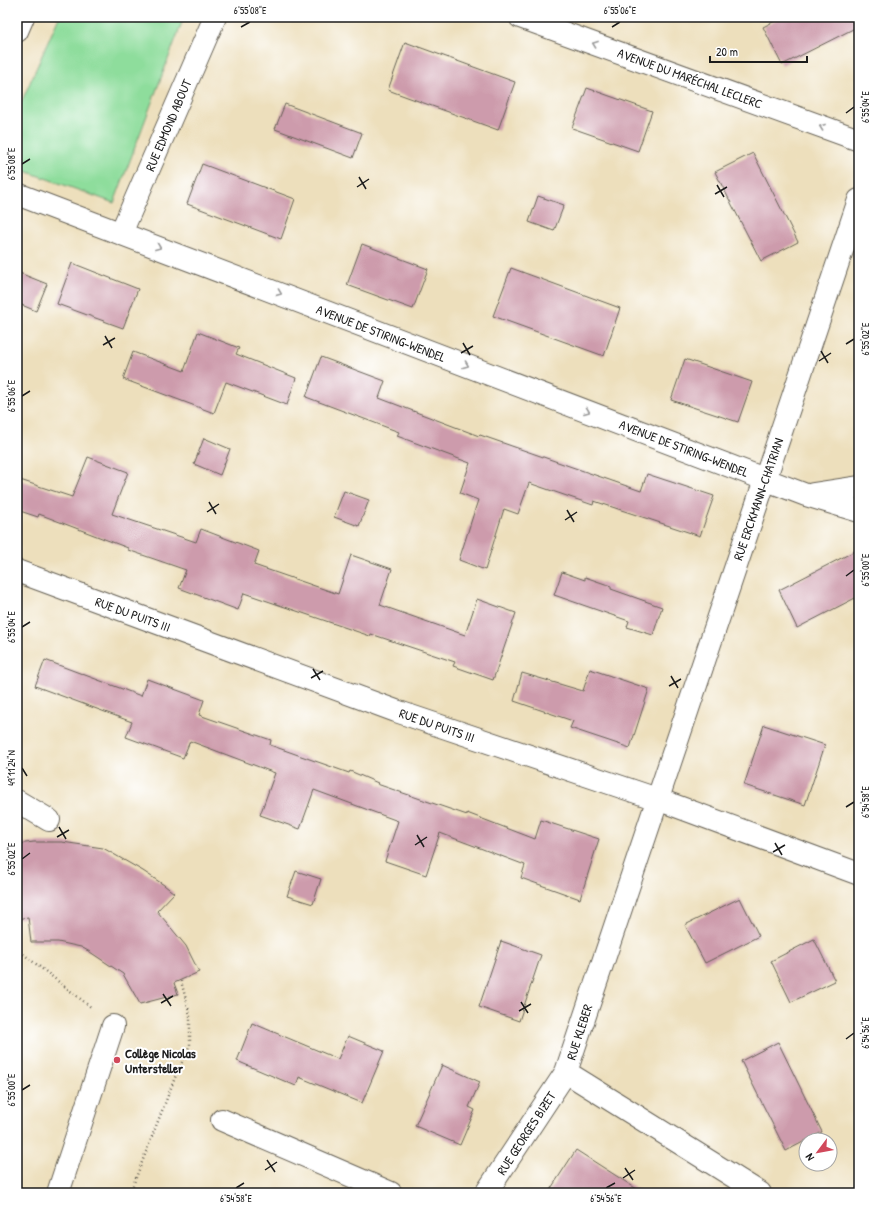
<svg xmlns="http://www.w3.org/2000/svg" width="876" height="1210" font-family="'Patrick Hand',sans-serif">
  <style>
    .green { fill: #8edd9c; stroke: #557c5c }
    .building { fill: #cd9bac }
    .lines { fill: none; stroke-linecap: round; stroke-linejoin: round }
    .minor-casing { stroke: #656054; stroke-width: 24 }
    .path { stroke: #656054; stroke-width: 2.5; stroke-dasharray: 1 3; stroke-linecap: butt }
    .minor { stroke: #fff; stroke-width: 22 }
    .oneway { stroke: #999 }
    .ticks { fill: none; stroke: #1c1c1c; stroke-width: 1.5 }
    .poi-dot { fill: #d1495b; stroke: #fff; stroke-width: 1.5 }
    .labels { text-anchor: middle; stroke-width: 4; stroke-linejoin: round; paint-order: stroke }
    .street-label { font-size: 13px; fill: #1c1c1c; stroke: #fff }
    .poi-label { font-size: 13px; font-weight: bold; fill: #1c1c1c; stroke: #fff; text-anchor: start }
    .neatline { fill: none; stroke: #1c1c1c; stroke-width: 1.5 }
    .ticks-label { font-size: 10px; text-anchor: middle; fill: #1c1c1c }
  </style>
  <rect width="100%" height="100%" fill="#fff"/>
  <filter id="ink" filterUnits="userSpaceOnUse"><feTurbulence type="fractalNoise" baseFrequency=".025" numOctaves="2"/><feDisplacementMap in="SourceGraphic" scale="8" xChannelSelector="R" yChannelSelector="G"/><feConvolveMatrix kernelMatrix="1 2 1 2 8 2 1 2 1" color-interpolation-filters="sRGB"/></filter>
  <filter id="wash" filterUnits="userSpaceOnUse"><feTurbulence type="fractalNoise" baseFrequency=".012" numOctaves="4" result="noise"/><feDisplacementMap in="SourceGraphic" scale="16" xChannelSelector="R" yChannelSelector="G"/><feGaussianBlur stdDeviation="0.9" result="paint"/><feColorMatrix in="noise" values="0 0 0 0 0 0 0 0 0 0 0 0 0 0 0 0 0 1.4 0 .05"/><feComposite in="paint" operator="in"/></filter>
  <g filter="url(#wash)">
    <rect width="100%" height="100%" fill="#eddfbc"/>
    <path class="green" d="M 59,17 L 184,17 L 114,203 L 17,168 L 17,112 Z"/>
    <g id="blocks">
      <path class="building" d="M 783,17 L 859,17 L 859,26 L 782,65 L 763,27 Z
        M 405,42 L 515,82 L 498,130 L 388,90 Z
        M 587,88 L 652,111 L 638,151 L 572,128 Z
        M 285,104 L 362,133 L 353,158 L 275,129 Z
        M 753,153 L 798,242 L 761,261 L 715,172 Z
        M 202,164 L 295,199 L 281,239 L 187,204 Z
        M 538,196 L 564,205 L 554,231 L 529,222 Z
        M 362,244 L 428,269 L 413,309 L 347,285 Z
        M 72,263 L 138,289 L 123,328 L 57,304 Z
        M 511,268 L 620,308 L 604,356 L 493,316 Z
        M 17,272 L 47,284 L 36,311 L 17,303 Z
        M 198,332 L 239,348 L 236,354 L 296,378 L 287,405 L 226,382 L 214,413 L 123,379 L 133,352 L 184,371 Z
        M 321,357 L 385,381 L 379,398 L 479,436 L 480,435 L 641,491 L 647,474 L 714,496 L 700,536 L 594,501 L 593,505 L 529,483 L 518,514 L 504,509 L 485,570 L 459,560 L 478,500 L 460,493 L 470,463 L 397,436 L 399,432 L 306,397 Z
        M 685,359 L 752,382 L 738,422 L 671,400 Z
        M 204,438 L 230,449 L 220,475 L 194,464 Z
        M 88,457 L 128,472 L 112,514 L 196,542 L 201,529 L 259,551 L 254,565 L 338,594 L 351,555 L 392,569 L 380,605 L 465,635 L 477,599 L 516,613 L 493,680 L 453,666 L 455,662 L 371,634 L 370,636 L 244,593 L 238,610 L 179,588 L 186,570 L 128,550 L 128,548 L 39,514 L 38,517 L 17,510 L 17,479 L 72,497 Z
        M 344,491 L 369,500 L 359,526 L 334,517 Z
        M 859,549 L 859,596 L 797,628 L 779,590 Z
        M 562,572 L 585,580 L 585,577 L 611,586 L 611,589 L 662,607 L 653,635 L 627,627 L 629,621 L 554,595 Z
        M 45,660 L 141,696 L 147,679 L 204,700 L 199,715 L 271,740 L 270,745 L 349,773 L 350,771 L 378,783 L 377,784 L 467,815 L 467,813 L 535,839 L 541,820 L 599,839 L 580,899 L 521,878 L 525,865 L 440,833 L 426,875 L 385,861 L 398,821 L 314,790 L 300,829 L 260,815 L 275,773 L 190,741 L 183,758 L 126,737 L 132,722 L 35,686 Z
        M 590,669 L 649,689 L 630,748 L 570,728 L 573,721 L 514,701 L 522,673 L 583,691 Z
        M 764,725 L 825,745 L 805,805 L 744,785 Z
        M 34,842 L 62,842 L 103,848 L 143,871 L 164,885 L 174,893 L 157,911 L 186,946 L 199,972 L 174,983 L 178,994 L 140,1004 L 123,974 L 90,952 L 81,947 L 58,942 L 31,942 L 28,917 L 17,919 L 17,844 Z
        M 296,871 L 321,879 L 313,904 L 287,896 Z
        M 740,898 L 759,936 L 705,963 L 685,925 Z
        M 814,939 L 835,981 L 791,1002 L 771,961 Z
        M 501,941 L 541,955 L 519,1021 L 479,1007 Z
        M 252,1023 L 338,1059 L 348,1036 L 384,1051 L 362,1103 L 299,1077 L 296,1086 L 237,1061 Z
        M 778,1042 L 822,1132 L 786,1151 L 741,1061 Z
        M 442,1065 L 480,1082 L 469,1107 L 475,1110 L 460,1145 L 415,1126 Z
        M 576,1150 L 643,1193 L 548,1193 Z"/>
    </g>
  </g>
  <g filter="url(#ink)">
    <use href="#blocks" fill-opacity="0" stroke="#656054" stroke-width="1"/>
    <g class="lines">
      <defs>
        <path id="minor" d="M 520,17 L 859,140
          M 17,31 L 23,17
          M 17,194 L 806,495 L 859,511
          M 121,233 L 215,17
          M 813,494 L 859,487
          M 17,571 L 396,711 L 657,799 L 859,874
          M 17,801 L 49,820
          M 566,1072 L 760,1193
          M 222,1120 L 391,1193
          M 58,1193 L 113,1026
          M 486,1193 L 566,1072 L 859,200"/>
      </defs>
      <use href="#minor" class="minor-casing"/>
      <path class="path" d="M 17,949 L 92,1008
        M 130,1193 L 176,1075 L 190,1045 L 190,1015 L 181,981"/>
      <use href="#minor" class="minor"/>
    </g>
    <defs><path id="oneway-chevron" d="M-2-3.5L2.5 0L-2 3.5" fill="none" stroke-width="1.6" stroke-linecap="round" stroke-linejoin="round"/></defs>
    <g class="oneway">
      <use href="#oneway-chevron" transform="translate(595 44) rotate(-160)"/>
      <use href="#oneway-chevron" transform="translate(822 127) rotate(-160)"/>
      <use href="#oneway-chevron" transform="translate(158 247) rotate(21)"/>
      <use href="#oneway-chevron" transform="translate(279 293) rotate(21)"/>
      <use href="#oneway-chevron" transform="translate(466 365) rotate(21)"/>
      <use href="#oneway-chevron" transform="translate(587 411) rotate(21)"/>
    </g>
  </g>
  <path class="ticks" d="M 241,27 L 250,22M 612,27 L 620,22M 846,113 L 854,107M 22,164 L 30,159M 359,177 L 366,189M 717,185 L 724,197M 357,187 L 369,179M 715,194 L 727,187M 105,336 L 112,348M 463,343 L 470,355M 846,344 L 854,339M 103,345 L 115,338M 821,351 L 828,363M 461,353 L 473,346M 819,361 L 831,353M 22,396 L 30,391M 209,502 L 216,514M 567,510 L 574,522M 207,512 L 219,504M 565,520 L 577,512M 846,576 L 854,570M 22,627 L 30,622M 313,669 L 320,680M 671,676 L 678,688M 311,678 L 323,671M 669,686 L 681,679M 22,768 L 27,776M 846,807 L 854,802M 59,827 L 66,839M 417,835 L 424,847M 57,837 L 69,830M 775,843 L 782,855M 415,845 L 427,837M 773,852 L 785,845M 22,859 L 30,853M 163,994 L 171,1006M 521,1002 L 528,1013M 161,1003 L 173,996M 519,1011 L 531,1004M 846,1039 L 854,1033M 22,1090 L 30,1085M 267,1160 L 275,1172M 625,1168 L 633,1180M 265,1170 L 277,1162M 623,1178 L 635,1170M 236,1188 L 244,1183M 606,1188 L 615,1183"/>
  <circle class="poi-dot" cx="117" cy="1060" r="4"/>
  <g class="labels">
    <g class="street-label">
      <text transform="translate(690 78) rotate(20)" y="5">AVENUE DU MARÉCHAL LECLERC</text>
      <text transform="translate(168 125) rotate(-67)" y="5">RUE EDMOND ABOUT</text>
      <text transform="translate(381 333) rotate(21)" y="5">AVENUE DE STIRING-WENDEL</text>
      <text transform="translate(684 448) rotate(21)" y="5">AVENUE DE STIRING-WENDEL</text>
      <text transform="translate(758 499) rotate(-71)" y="5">RUE ERCKMANN-CHATRIAN</text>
      <text transform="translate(133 614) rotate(20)" y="5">RUE DU PUITS III</text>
      <text transform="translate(437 725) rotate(19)" y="5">RUE DU PUITS III</text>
      <text transform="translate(579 1032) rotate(-72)" y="5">RUE KLEBER</text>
      <text transform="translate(526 1133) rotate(-57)" y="5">RUE GEORGES BIZET</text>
    </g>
    <g class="poi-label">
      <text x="125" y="1058">Collège Nicolas<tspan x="125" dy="15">Untersteller</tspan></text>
    </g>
  </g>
  <rect width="876" height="1210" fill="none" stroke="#fff" stroke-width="44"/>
  <g transform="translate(818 1152) rotate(238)"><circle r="19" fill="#ffffff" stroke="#a4a4a4"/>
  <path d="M0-3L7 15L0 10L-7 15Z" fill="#d1495b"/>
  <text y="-6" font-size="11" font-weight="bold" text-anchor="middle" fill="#1c1c1c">N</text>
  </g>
  <path d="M710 56v6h97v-6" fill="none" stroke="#1c1c1c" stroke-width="2"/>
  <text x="716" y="56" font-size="12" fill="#1c1c1c" stroke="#ffffff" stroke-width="3" paint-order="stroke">20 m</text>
  <rect x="22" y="22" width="832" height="1166" class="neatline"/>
  <g class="ticks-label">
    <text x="250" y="14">6°55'08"E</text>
    <text x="620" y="14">6°55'06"E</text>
    <text transform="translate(865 107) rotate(-90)" y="4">6°55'04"E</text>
    <text transform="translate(11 164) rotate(-90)" y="4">6°55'08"E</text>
    <text transform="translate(865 339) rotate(-90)" y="4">6°55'02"E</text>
    <text transform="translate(11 396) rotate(-90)" y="4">6°55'06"E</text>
    <text transform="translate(865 570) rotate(-90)" y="4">6°55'00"E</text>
    <text transform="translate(11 627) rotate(-90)" y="4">6°55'04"E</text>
    <text transform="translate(11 768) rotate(-90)" y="4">49°11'24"N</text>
    <text transform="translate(865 802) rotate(-90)" y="4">6°54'58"E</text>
    <text transform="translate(11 859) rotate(-90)" y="4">6°55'02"E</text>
    <text transform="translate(865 1033) rotate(-90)" y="4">6°54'56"E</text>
    <text transform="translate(11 1090) rotate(-90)" y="4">6°55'00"E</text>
    <text x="236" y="1202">6°54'58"E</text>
    <text x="606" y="1202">6°54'56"E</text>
  </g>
</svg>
